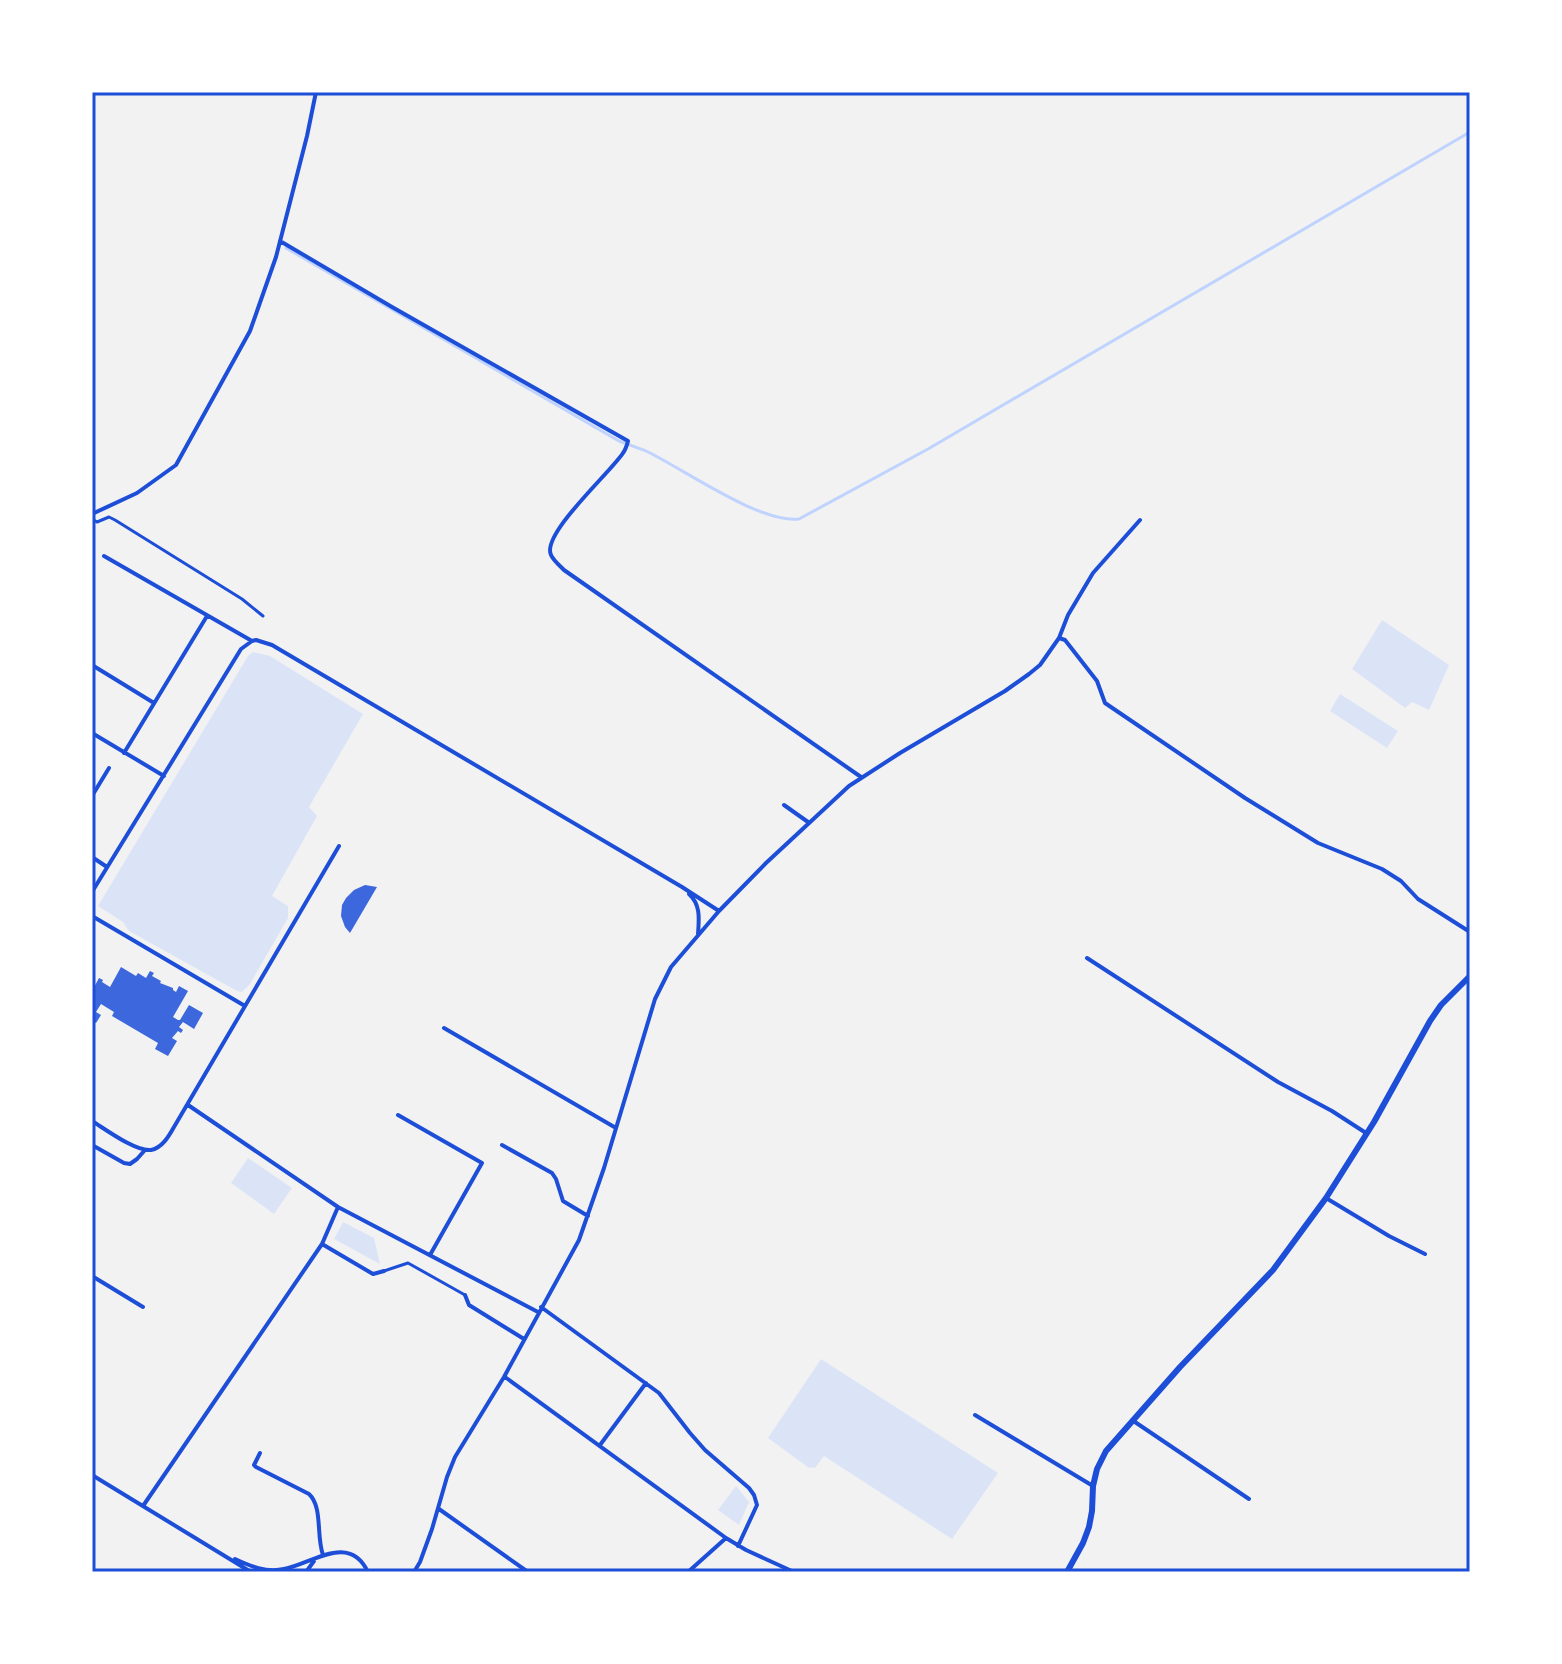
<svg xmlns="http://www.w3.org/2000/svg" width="1562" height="1664" font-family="'Noto Sans',sans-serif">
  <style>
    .green { fill: #dbe4f7 }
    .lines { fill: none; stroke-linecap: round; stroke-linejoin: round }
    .stream { stroke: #bfd3fe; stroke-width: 3 }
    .building { fill: #3d67dc }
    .pedestrian { stroke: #1d4ed8; stroke-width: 3 }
    .minor { stroke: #1d4ed8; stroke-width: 4 }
    .tertiary { stroke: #1d4ed8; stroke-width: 6 }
    .neatline { fill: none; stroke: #1d4ed8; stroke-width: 3 }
  </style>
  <rect width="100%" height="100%" fill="#f2f2f2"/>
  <path class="green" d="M 1382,620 L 1449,665 L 1429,710 L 1412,702 L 1405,708 L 1352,669 Z
    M 253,652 L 270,656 L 363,714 L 309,807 L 317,816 L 272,896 L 288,906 L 288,918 L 250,984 L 242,992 L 237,991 L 129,931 L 123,922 L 98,906 L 248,656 Z
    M 1340,694 L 1398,731 L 1387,748 L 1330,711 Z
    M 248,1158 L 292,1188 L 274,1214 L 231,1183 Z
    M 343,1222 L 374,1238 L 380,1264 L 334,1239 Z
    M 821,1359 L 998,1473 L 952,1539 L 824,1456 L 815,1468 L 813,1467 L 809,1468 L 768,1438 Z
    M 736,1486 L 749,1502 L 739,1525 L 718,1510 Z"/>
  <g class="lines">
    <path class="stream" d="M 286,248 L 619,441 C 629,445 639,448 648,452 C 685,470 761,524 799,519 L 928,449 L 1470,132"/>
  </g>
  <path class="building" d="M 365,885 L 377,887 L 350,933 L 345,927 L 341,916 L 342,905 L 346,898 L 354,890 Z
    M 121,967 L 136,976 L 138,973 L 146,978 L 150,971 L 154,973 L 152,976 L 161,981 L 160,983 L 173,988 L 173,990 L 176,992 L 179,986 L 188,991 L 173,1017 L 178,1020 L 180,1020 L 189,1005 L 203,1013 L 194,1029 L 183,1022 L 179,1027 L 183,1030 L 181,1033 L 178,1031 L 172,1038 L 177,1041 L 168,1056 L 155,1049 L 158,1043 L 112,1016 L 114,1012 L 101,1004 L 96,1012 L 101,1015 L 96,1023 L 92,1021 L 92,991 L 99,978 L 103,980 L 102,982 L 110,987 Z"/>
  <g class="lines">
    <path class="pedestrian" d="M 92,519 L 97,522 L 109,517 L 115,520 L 242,599 L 263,616
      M 384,1271 L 408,1263 L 465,1295"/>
    <path class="minor" d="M 280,241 L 392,307 L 628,441 C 627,445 626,449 623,453 C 611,472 541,534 551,555 C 553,560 560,566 564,570 L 861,777
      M 92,514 L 137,493 L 176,465 L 250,331 L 276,257 L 307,136 L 316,92
      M 104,556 L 252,641 L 256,640 L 272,645 L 682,887 L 719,911
      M 1059,638 L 1065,640 L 1097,681 L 1105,703 L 1245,798 L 1318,843 L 1382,869 L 1401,881 L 1418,899 L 1470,932
      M 92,665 L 154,703
      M 92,733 L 164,776
      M 124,753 L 207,616
      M 92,796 L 109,768
      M 784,805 L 808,822
      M 92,857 L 107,867
      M 92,892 L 241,649 L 252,641
      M 689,894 C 701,905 699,919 698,934
      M 92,916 L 245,1006
      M 1087,958 L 1278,1082 L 1332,1111 L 1366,1133
      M 444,1028 L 616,1128
      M 188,1105 L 338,1207 L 538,1312
      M 398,1115 L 482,1163 L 430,1255
      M 92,1121 C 105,1129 136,1152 151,1150 C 162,1148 169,1136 174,1127 L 339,846
      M 92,1145 L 124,1163 L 130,1164 L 137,1159 L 145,1150
      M 502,1145 L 552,1173 L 556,1179 L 563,1201 L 588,1216
      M 1326,1198 L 1389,1236 L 1425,1254
      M 322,1244 L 373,1274 L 384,1271
      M 92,1276 L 143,1307
      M 465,1295 L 469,1305 L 524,1339
      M 541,1307 L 659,1393 L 690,1433 L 705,1450 L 749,1488 L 754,1495 L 757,1505 L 738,1546
      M 505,1377 L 726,1538 L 746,1550 L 794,1572
      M 975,1415 L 1093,1486
      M 1132,1420 L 1249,1499
      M 600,1445 L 646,1383
      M 260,1453 L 254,1465 L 256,1467 L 309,1494 C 323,1507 316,1536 323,1555
      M 92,1475 L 251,1572
      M 143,1506 L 322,1244 L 338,1207
      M 439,1509 L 528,1572
      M 235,1559 C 250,1566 266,1573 284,1569 C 312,1564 349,1532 368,1572
      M 306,1572 L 314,1561
      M 414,1572 L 420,1562 L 432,1529 L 447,1477 L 455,1457 L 504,1377 L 579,1240 L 604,1168 L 655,999 L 671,967 L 719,911 L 766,863 L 849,786 L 900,753 L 1005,691 L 1029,674 L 1040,665 L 1059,638 L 1068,615 L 1093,573 L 1140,520
      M 688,1572 L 726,1538"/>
    <path class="tertiary" d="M 1067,1572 L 1083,1543 L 1089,1527 L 1092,1511 L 1093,1486 L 1097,1469 L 1106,1451 L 1180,1367 L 1273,1270 L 1326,1198 L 1374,1122 L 1430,1021 L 1441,1005 L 1470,976"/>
  </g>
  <rect width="1562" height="1664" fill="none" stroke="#ffffff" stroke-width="188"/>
  <rect x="94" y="94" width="1374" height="1476" class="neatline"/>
</svg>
